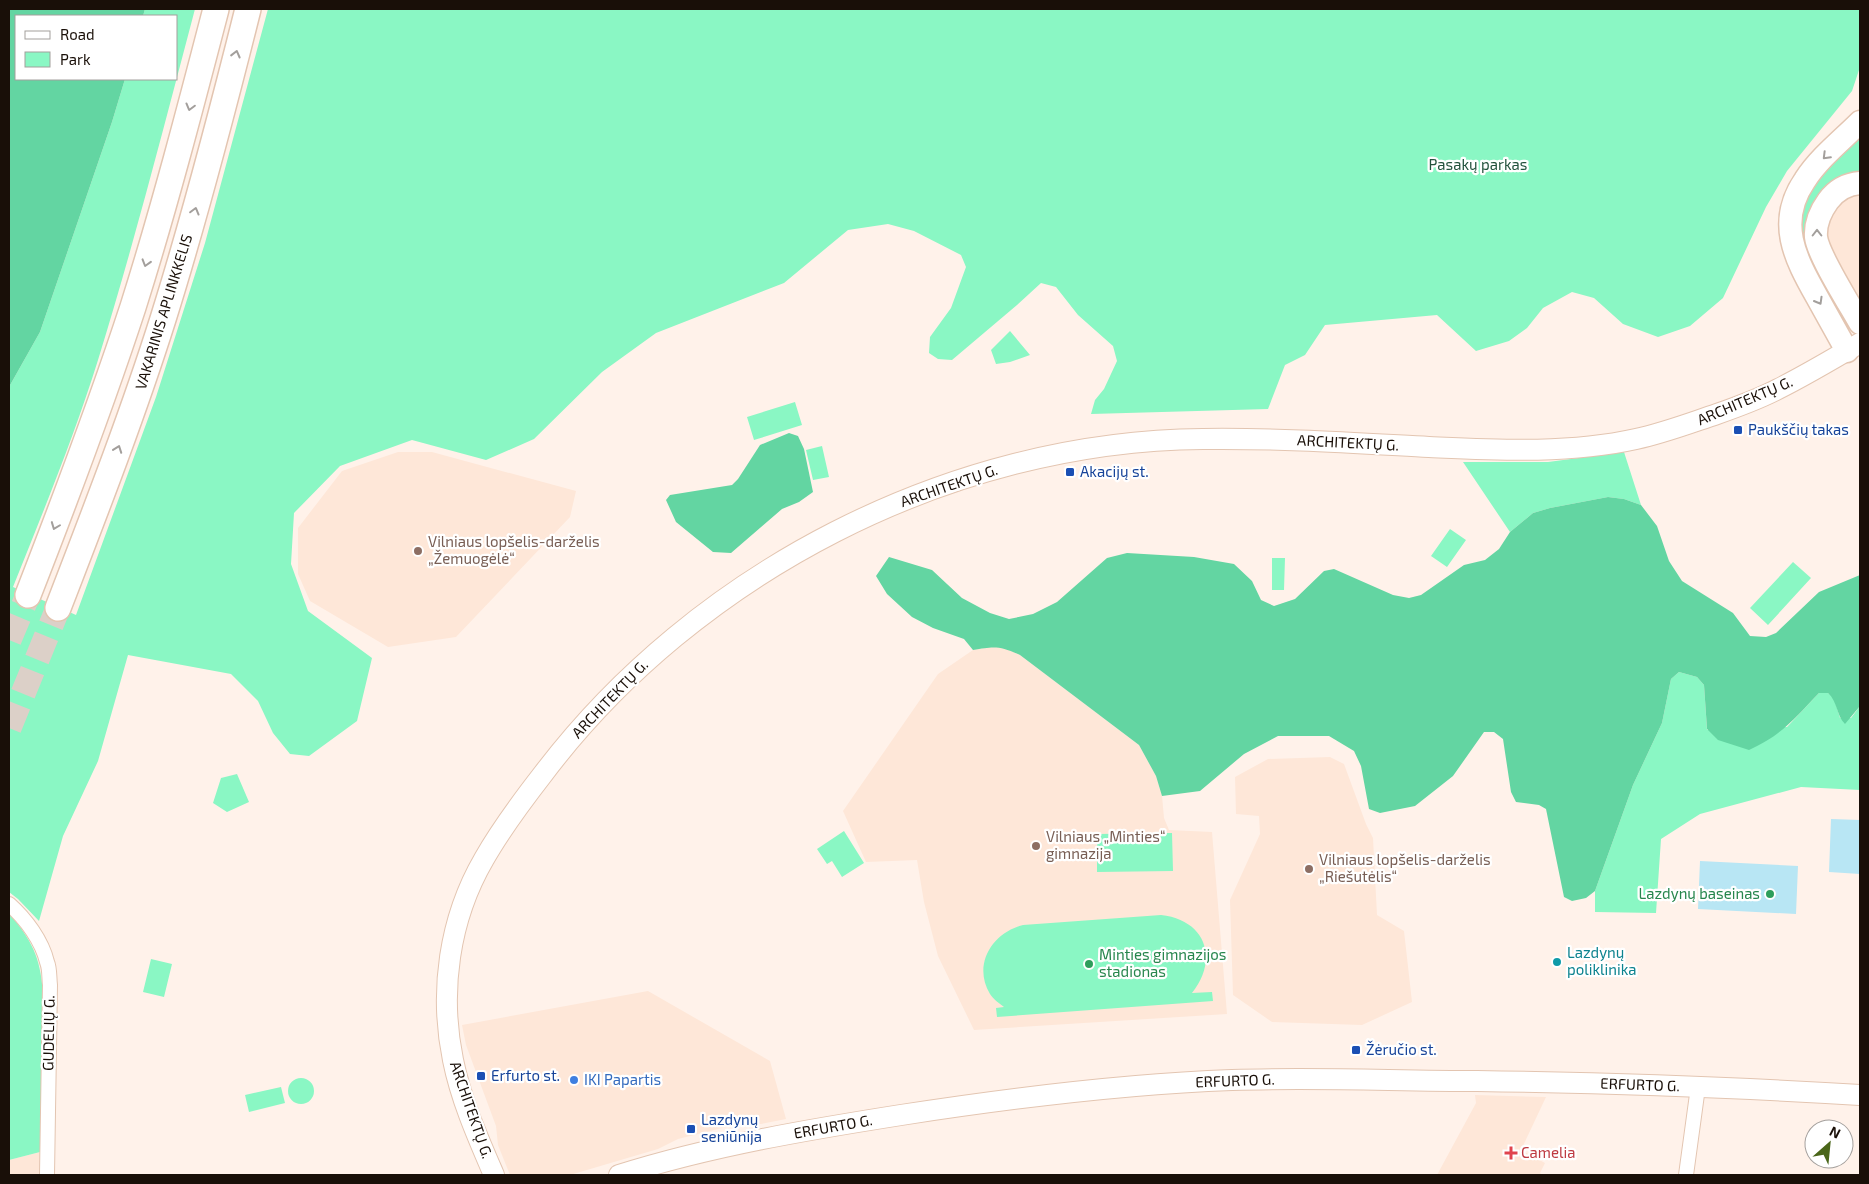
<svg xmlns="http://www.w3.org/2000/svg" width="1869" height="1184" font-family="'Exo 2',sans-serif">
  <style>
    .built { fill: #fee7d8 }
    .green { fill: #8af7c4 }
    .forest { fill: #63d5a2 }
    .water { fill: #b8e6f4 }
    .lines { fill: none; stroke-linecap: round; stroke-linejoin: round }
    .highway-tunnel { stroke: #dcd0c8; stroke-width: 25; stroke-dasharray: 25 12; stroke-linecap: butt }
    .street-casing { stroke: #e3c5b1; stroke-width: 16 }
    .secondary-casing { stroke: #e3c5b1; stroke-width: 22 }
    .primary-casing { stroke: #e3c5b1; stroke-width: 25 }
    .highway-casing { stroke: #e3c5b1; stroke-width: 28 }
    .street { stroke: #fff; stroke-width: 14 }
    .secondary { stroke: #fff; stroke-width: 20 }
    .primary { stroke: #fff; stroke-width: 22 }
    .highway { stroke: #fff; stroke-width: 25 }
    .oneway { stroke: #a39f9c }
    .transit-dot { fill: #1a4fb4; stroke: #fff; stroke-width: 2 }
    .education-dot { fill: #8d6e63; stroke: #fff; stroke-width: 2 }
    .leisure-dot { fill: #2e9e5b; stroke: #fff; stroke-width: 2 }
    .culture-dot { fill: #0f9aa8; stroke: #fff; stroke-width: 2 }
    .shop-dot { fill: #3f7fe0; stroke: #fff; stroke-width: 2 }
    .health-dot { fill: #e0444e; stroke: #fff; stroke-width: 2 }
    .labels { text-anchor: middle; stroke-width: 4.5; stroke-linejoin: round; paint-order: stroke }
    .park-label { font-size: 15px; fill: #23523d; stroke: #fff }
    .street-label { font-size: 15px; fill: #190f08; stroke: #fff }
    .transit-label { font-size: 15px; fill: #164399; stroke: #fff; text-anchor: start }
    .education-label { font-size: 15px; fill: #785e54; stroke: #fff; text-anchor: start }
    .leisure-label { font-size: 15px; fill: #27864d; stroke: #fff; text-anchor: end }
    .culture-label { font-size: 15px; fill: #0d838f; stroke: #fff; text-anchor: start }
    .shop-label { font-size: 15px; fill: #366cbe; stroke: #fff; text-anchor: start }
    .health-label { font-size: 15px; fill: #be3a42; stroke: #fff; text-anchor: start }
  </style>
  <rect width="100%" height="100%" fill="#fff2ea"/>
  <path class="built" d="M 1860,188 L 1860,306 L 1824,242 L 1831,206 Z
    M 398,452 L 432,452 L 576,491 L 570,517 L 456,637 L 388,647 L 310,601 L 298,574 L 298,528 L 342,471 Z
    M 989,647 L 1003,647 L 1020,655 L 1139,745 L 1156,776 L 1162,796 L 1164,818 L 1169,830 L 1212,832 L 1227,1014 L 974,1030 L 938,956 L 924,902 L 917,860 L 866,862 L 843,811 L 938,674 L 973,650 Z
    M 1330,757 L 1344,764 L 1366,824 L 1373,838 L 1377,915 L 1404,931 L 1412,1002 L 1362,1025 L 1272,1022 L 1233,995 L 1230,900 L 1260,834 L 1259,816 L 1236,814 L 1235,777 L 1268,759 Z
    M 648,991 L 770,1061 L 786,1119 L 761,1124 L 734,1125 L 678,1139 L 658,1149 L 570,1175 L 510,1175 L 498,1145 L 496,1126 L 466,1045 L 462,1025 Z
    M 1475,1095 L 1546,1097 L 1521,1150 L 1545,1163 L 1540,1173 L 1542,1175 L 1437,1175 L 1476,1103 Z
    M 40,1152 L 40,1175 L 9,1175 L 9,1160 Z"/>
  <path class="green" d="M 145,9 L 195,9 C 164,126 134,244 98,360 C 74,437 43,512 13,587 L 76,615 L 156,397 L 205,243 L 268,9 L 1860,9 L 1860,67 L 1852,91 L 1787,171 L 1766,207 L 1723,298 L 1690,326 L 1658,337 L 1623,324 L 1594,298 L 1572,292 L 1543,308 L 1527,328 L 1509,341 L 1476,351 L 1437,315 L 1325,325 L 1305,355 L 1285,365 L 1268,409 L 1091,414 L 1095,400 L 1104,389 L 1117,361 L 1113,346 L 1078,315 L 1056,287 L 1041,283 L 1017,305 L 952,360 L 938,359 L 929,353 L 930,337 L 951,308 L 966,267 L 961,255 L 914,231 L 888,224 L 848,230 L 784,283 L 656,333 L 602,372 L 534,439 L 486,460 L 412,440 L 340,466 L 294,513 L 291,564 L 308,611 L 372,658 L 357,721 L 309,756 L 290,754 L 273,733 L 258,701 L 231,674 L 128,655 L 98,761 L 63,836 L 39,921 L 18,899 L 9,892 L 9,387 L 40,332 L 112,122 L 125,79 L 176,79 L 176,16 L 143,16 Z
    M 1860,133 L 1860,173 L 1817,203 L 1844,314 L 1838,318 L 1806,262 L 1797,226 L 1811,184 Z
    M 1010,331 L 1030,355 L 1010,362 L 996,364 L 991,350 Z
    M 795,402 L 802,425 L 754,440 L 747,417 Z
    M 822,446 L 829,477 L 813,480 L 806,450 Z
    M 1624,452 L 1641,505 L 1624,499 L 1608,497 L 1550,508 L 1533,513 L 1510,532 L 1463,462 L 1548,462 Z
    M 1450,529 L 1466,540 L 1447,567 L 1431,556 Z
    M 1272,558 L 1285,558 L 1284,590 L 1272,590 Z
    M 1793,562 L 1811,578 L 1768,625 L 1750,608 Z
    M 1679,672 L 1697,677 L 1704,685 L 1707,730 L 1787,727 L 1819,693 L 1828,693 L 1834,698 L 1840,718 L 1851,718 L 1860,706 L 1860,790 L 1801,787 L 1700,814 L 1661,839 L 1656,913 L 1595,912 L 1595,891 L 1633,785 L 1662,723 L 1671,679 Z
    M 237,774 L 249,802 L 227,812 L 213,803 L 221,778 Z
    M 844,831 L 864,863 L 842,877 L 832,861 L 827,864 L 817,849 Z
    M 1172,833 L 1173,871 L 1097,872 L 1097,834 Z
    M 9,913 C 32,941 40,956 43,992 L 40,1152 L 9,1160 Z
    M 1161,915 C 1206,920 1219,959 1192,993 L 1212,992 L 1213,1001 L 997,1017 L 996,1008 L 1004,1007 C 999,1003 993,999 990,994 C 972,964 993,932 1023,925 Z
    M 151,959 L 172,964 L 164,997 L 143,992 Z
    M288 1091a13 13 0 1 1 26 0a13 13 0 1 1-26 0Z
    M 281,1087 L 285,1103 L 249,1112 L 245,1095 Z"/>
  <path class="forest" d="M 9,9 L 145,9 L 143,16 L 16,16 L 16,79 L 125,79 L 112,122 L 40,332 L 9,387 Z
    M 789,433 L 798,436 L 804,449 L 813,492 L 799,502 L 782,509 L 731,553 L 713,552 L 676,522 L 666,500 L 670,495 L 732,485 L 738,479 L 760,445 Z
    M 1608,497 L 1624,499 L 1641,505 L 1657,526 L 1669,561 L 1682,581 L 1733,613 L 1750,636 L 1766,637 L 1776,633 L 1819,592 L 1860,575 L 1860,706 L 1845,724 C 1836,715 1838,702 1828,693 L 1819,693 C 1794,719 1782,735 1749,750 L 1718,740 L 1707,729 L 1704,685 L 1697,677 L 1679,672 L 1671,679 L 1662,723 L 1633,785 L 1595,891 L 1586,898 L 1572,901 L 1564,897 L 1546,809 L 1539,805 L 1516,802 L 1511,792 L 1503,739 L 1494,732 L 1484,732 L 1453,776 L 1415,806 L 1380,813 L 1369,809 L 1361,766 L 1354,751 L 1329,736 L 1278,736 L 1244,754 L 1200,791 L 1162,796 L 1156,776 L 1139,745 L 1020,655 C 1000,646 995,646 973,650 L 964,639 L 933,628 L 912,617 L 887,594 L 876,576 L 889,557 L 932,570 L 962,598 L 990,613 L 1009,619 L 1033,614 L 1057,602 L 1107,558 L 1127,553 L 1194,557 L 1234,564 L 1252,581 L 1261,600 L 1274,606 L 1295,599 L 1324,571 L 1334,569 L 1393,595 L 1409,598 L 1421,595 L 1464,565 L 1485,560 L 1499,549 L 1510,532 L 1533,513 L 1550,508 Z"/>
  <path class="water" d="M 1831,819 L 1860,820 L 1860,874 L 1829,872 Z
    M 1700,861 L 1798,866 L 1796,914 L 1698,909 Z"/>
  <g class="lines">
    <path class="highway-tunnel" d="M 9,640 L 28,595
      M 9,728 L 58,608"/>
    <defs>
      <path id="street" d="M 9,904 C 26,919 42,941 47,962 C 50,969 49,978 50,985 L 47,1175
        M 1686,1175 L 1698,1087"/>
      <path id="secondary" d="M 494,1175 C 478,1138 461,1100 453,1060 C 439,992 449,919 484,859 C 501,829 522,801 543,774 C 695,573 950,441 1203,439 C 1278,438 1354,443 1429,447 C 1498,450 1568,454 1636,439 C 1664,433 1690,423 1717,414 C 1737,407 1759,399 1778,389 C 1806,375 1833,359 1860,343
        M 619,1175 C 711,1146 806,1130 901,1115 C 1011,1098 1122,1084 1232,1080 C 1314,1077 1396,1081 1477,1081 C 1605,1083 1733,1087 1860,1095"/>
      <path id="primary" d="M 1860,183 C 1847,184 1836,190 1828,201 C 1820,212 1815,223 1816,237 C 1818,255 1850,305 1860,323
        M 1847,351 C 1837,333 1827,315 1817,297 C 1795,258 1776,222 1805,180 C 1819,158 1842,140 1860,122"/>
      <path id="highway" d="M 28,595 C 65,500 101,405 133,307 C 164,209 190,109 216,9
        M 58,608 C 95,512 132,417 163,319 C 195,217 222,113 248,9"/>
    </defs>
    <use href="#street" class="street-casing"/>
    <use href="#secondary" class="secondary-casing"/>
    <use href="#primary" class="primary-casing"/>
    <use href="#highway" class="highway-casing"/>
    <use href="#street" class="street"/>
    <use href="#secondary" class="secondary"/>
    <use href="#primary" class="primary"/>
    <use href="#highway" class="highway"/>
  </g>
  <defs><path id="oneway-chevron" d="M-2-3.5L2.5 0L-2 3.5" fill="none" stroke-width="1.6" stroke-linecap="round" stroke-linejoin="round" transform="scale(1.25)"/></defs>
  <g class="oneway">
    <use href="#oneway-chevron" transform="translate(236 54) rotate(-76)"/>
    <use href="#oneway-chevron" transform="translate(190 107) rotate(105)"/>
    <use href="#oneway-chevron" transform="translate(1826 156) rotate(135)"/>
    <use href="#oneway-chevron" transform="translate(195 211) rotate(-75)"/>
    <use href="#oneway-chevron" transform="translate(1817 233) rotate(-90)"/>
    <use href="#oneway-chevron" transform="translate(146 263) rotate(107)"/>
    <use href="#oneway-chevron" transform="translate(1819 301) rotate(60)"/>
    <use href="#oneway-chevron" transform="translate(118 449) rotate(-70)"/>
    <use href="#oneway-chevron" transform="translate(55 526) rotate(111)"/>
  </g>
  <g class="transit-dot">
    <rect x="1733" y="425" width="10" height="10" rx="2.5"/>
    <rect x="1065" y="467" width="10" height="10" rx="2.5"/>
    <rect x="1351" y="1045" width="10" height="10" rx="2.5"/>
    <rect x="476" y="1071" width="10" height="10" rx="2.5"/>
    <rect x="686" y="1124" width="10" height="10" rx="2.5"/>
  </g>
  <g class="education-dot">
    <circle cx="418" cy="551" r="5"/>
    <circle cx="1036" cy="846" r="5"/>
    <circle cx="1309" cy="869" r="5"/>
  </g>
  <g class="leisure-dot">
    <circle cx="1770" cy="894" r="5"/>
    <circle cx="1089" cy="964" r="5"/>
  </g>
  <circle class="culture-dot" cx="1557" cy="962" r="5"/>
  <circle class="shop-dot" cx="574" cy="1080" r="5"/>
  <path class="health-dot" d="M1508.5 1145.5h5v5h5v5h-5v5h-5v-5h-5v-5h5z"/>
  <g class="labels">
    <g class="park-label">
      <text x="1478" y="170">Pasakų parkas</text>
    </g>
    <g class="street-label">
      <text transform="translate(164 312) rotate(-73)" y="5">VAKARINIS APLINKKELIS</text>
      <text transform="translate(1745 401) rotate(-23)" y="5">ARCHITEKTŲ G.</text>
      <text transform="translate(1348 443) rotate(3)" y="5">ARCHITEKTŲ G.</text>
      <text transform="translate(949 486) rotate(-19)" y="5">ARCHITEKTŲ G.</text>
      <text transform="translate(610 699) rotate(-46)" y="5">ARCHITEKTŲ G.</text>
      <text transform="translate(49 1033) rotate(-89)" y="5">GUDELIŲ G.</text>
      <text transform="translate(1235 1081) rotate(-2)" y="5">ERFURTO G.</text>
      <text transform="translate(1640 1085) rotate(2)" y="5">ERFURTO G.</text>
      <text transform="translate(471 1110) rotate(71)" y="5">ARCHITEKTŲ G.</text>
      <text transform="translate(833 1127) rotate(-10)" y="5">ERFURTO G.</text>
    </g>
    <g class="transit-label">
      <text x="1748" y="435">Paukščių takas</text>
      <text x="1080" y="477">Akacijų st.</text>
      <text x="1366" y="1055">Žėručio st.</text>
      <text x="491" y="1081">Erfurto st.</text>
      <text x="701" y="1125">Lazdynų<tspan x="701" dy="17">seniūnija</tspan></text>
    </g>
    <g class="education-label">
      <text x="428" y="547">Vilniaus lopšelis-darželis<tspan x="428" dy="17">„Žemuogėlė“</tspan></text>
      <text x="1046" y="842">Vilniaus „Minties“<tspan x="1046" dy="17">gimnazija</tspan></text>
      <text x="1319" y="865">Vilniaus lopšelis-darželis<tspan x="1319" dy="17">„Riešutėlis“</tspan></text>
    </g>
    <g class="leisure-label">
      <text x="1760" y="899">Lazdynų baseinas</text>
      <text x="1099" y="960" text-anchor="start">Minties gimnazijos<tspan x="1099" dy="17">stadionas</tspan></text>
    </g>
    <g class="culture-label">
      <text x="1567" y="958">Lazdynų<tspan x="1567" dy="17">poliklinika</tspan></text>
    </g>
    <g class="shop-label">
      <text x="584" y="1085">IKI Papartis</text>
    </g>
    <g class="health-label">
      <text x="1521" y="1158">Camelia</text>
    </g>
  </g>
  <rect width="1869" height="1184" fill="none" stroke="#190f08" stroke-width="20"/>
  <rect x="15" y="15" width="162" height="65" fill="#ffffff" stroke="#a39f9c"/>
  <rect x="25" y="31" width="25" height="8" fill="#ffffff" stroke="#a39f9c"/>
  <text x="60" y="40" font-size="15" fill="#190f08">Road</text>
  <rect x="25" y="52" width="25" height="15" fill="#8af7c4" stroke="#a39f9c"/>
  <text x="60" y="65" font-size="15" fill="#190f08">Park</text>
  <g transform="translate(1829 1144) rotate(27)"><circle r="24" fill="#ffffff" stroke="#a39f9c"/>
  <path d="M0-4L9 19L0 12L-9 19Z" fill="#4a6619"/>
  <text y="-8" font-size="14" font-weight="bold" text-anchor="middle" fill="#190f08">N</text>
  </g>
</svg>
